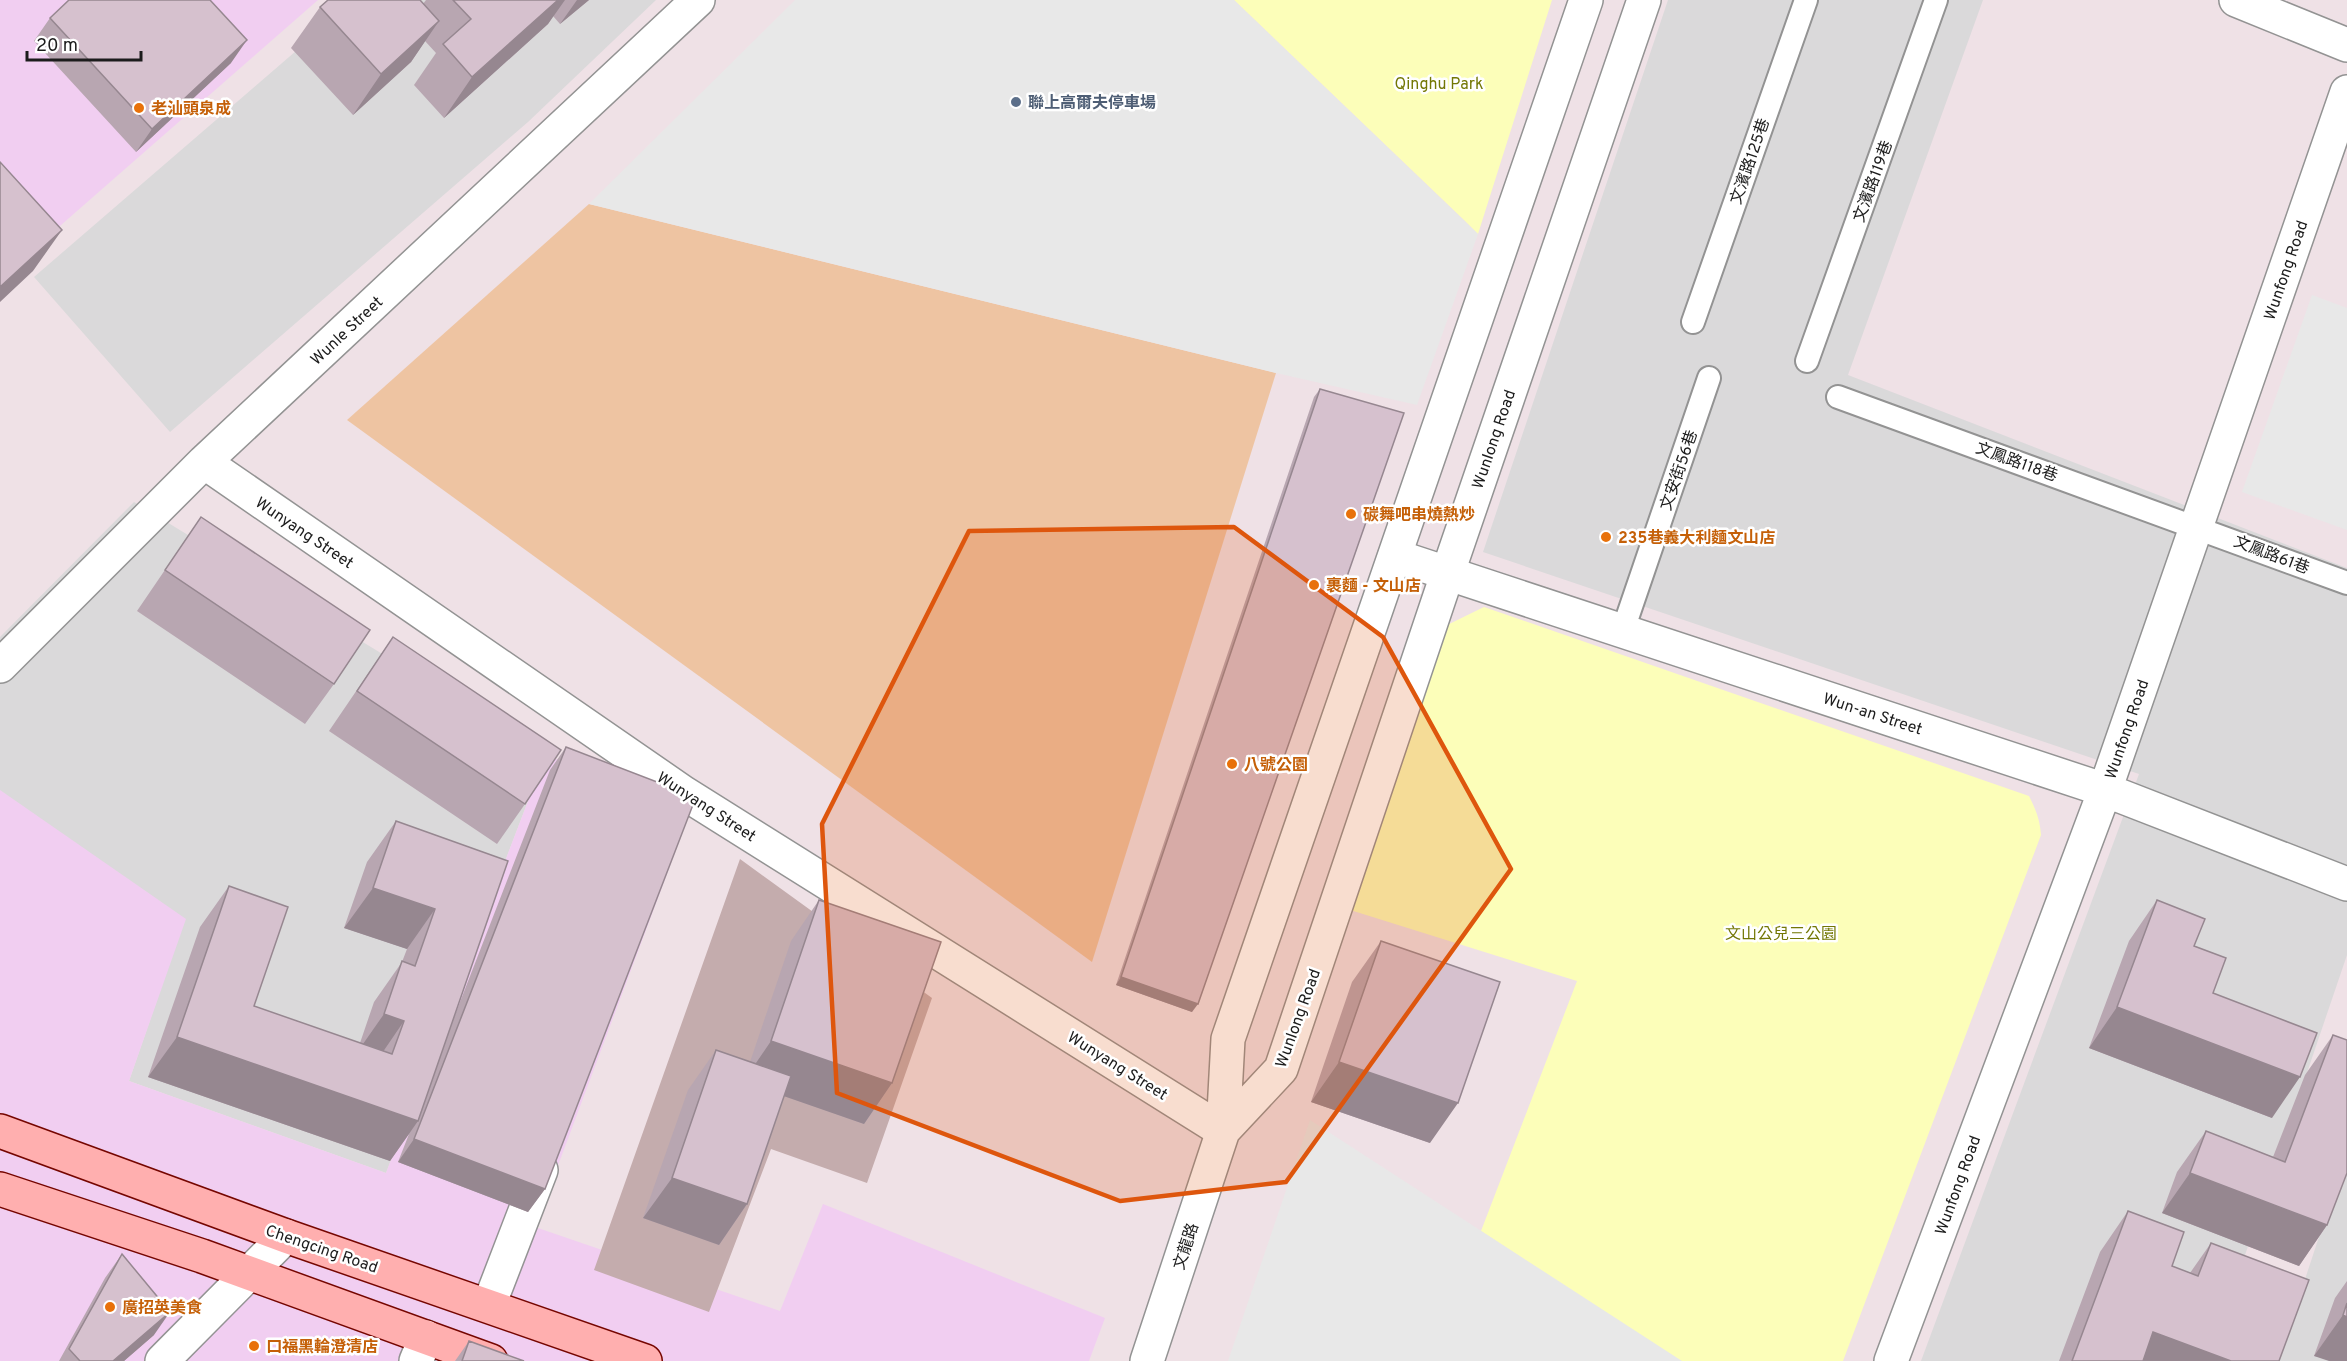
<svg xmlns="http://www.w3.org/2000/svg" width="2347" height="1361" font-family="Overpass,'Noto Sans TC',sans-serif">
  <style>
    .residential { fill: #dad9da }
    .commercial { fill: #f1cef1 }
    .construction { fill: #c4acad }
    .grass { fill: #eec4a2 }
    .park { fill: #fcfeb9 }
    .parking { fill: #e8e8e8 }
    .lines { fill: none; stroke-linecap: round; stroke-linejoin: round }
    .service-casing { stroke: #939393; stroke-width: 26 }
    .pedestrian-casing { stroke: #939393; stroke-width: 36 }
    .minor-casing { stroke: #939393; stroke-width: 36 }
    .tertiary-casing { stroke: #939393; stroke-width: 36 }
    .secondary-casing { stroke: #760600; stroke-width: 36 }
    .service { stroke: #fff; stroke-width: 22 }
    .pedestrian { stroke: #fff; stroke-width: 33 }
    .minor { stroke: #fff; stroke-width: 33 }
    .tertiary { stroke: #fff; stroke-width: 33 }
    .secondary { stroke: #ffafaf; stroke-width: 33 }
    .wall { fill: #b8a6b1 }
    .shaded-wall { fill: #968790 }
    .building { fill: #d6c1ce; stroke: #968790; stroke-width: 1.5 }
    .marked { fill: #de560d; fill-opacity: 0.2; stroke: #de560d; stroke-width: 4.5; stroke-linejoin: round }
    .service-dot { fill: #5c6f8a; stroke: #fff; stroke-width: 2 }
    .food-dot { fill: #e8710a; stroke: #fff; stroke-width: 2 }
    .labels { text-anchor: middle; stroke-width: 5; stroke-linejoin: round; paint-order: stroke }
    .park-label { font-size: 16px; fill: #737704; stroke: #fff }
    .service-label { font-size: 16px; font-weight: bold; fill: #4e5e75; stroke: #fff; text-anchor: start }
    .food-label { font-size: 16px; font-weight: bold; fill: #c56008; stroke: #fff; text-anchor: start }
    .street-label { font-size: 16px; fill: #1c1c1c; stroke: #fff }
  </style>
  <rect width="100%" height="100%" fill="#efe1e6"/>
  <path class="residential" d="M 355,0 L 656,0 L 528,122 L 170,432 L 34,277 Z
    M 1668,0 L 1983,0 L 1848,375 L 2347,568 L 2347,955 L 2209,1361 L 1921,1361 L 2139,774 L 1483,552 Z
    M 134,502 L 546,754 L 386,1173 L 129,1081 L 185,919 L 0,797 L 0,637 Z
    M 2347,1152 L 2347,1361 L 2278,1361 Z"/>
  <path class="commercial" d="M 0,0 L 318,0 L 4,275 L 0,271 Z
    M 546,754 L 686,823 L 535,1227 L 780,1311 L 823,1204 L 1105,1318 L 1089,1361 L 0,1361 L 0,790 L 186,919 L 129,1081 L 386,1173 Z"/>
  <path class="construction" d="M 740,859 L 932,998 L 867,1183 L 771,1149 L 709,1312 L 594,1270 Z"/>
  <path class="grass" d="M 589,204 L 1276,373 L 1092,962 L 347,420 Z"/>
  <path class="park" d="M 1234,0 L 1552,0 L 1478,234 L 1465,221 Z
    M 1484,607 L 2029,796 C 2036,810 2040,820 2041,835 L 1843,1361 L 1679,1361 L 1481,1231 L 1577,981 L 1347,909 L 1441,628 Z"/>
  <path class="parking" d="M 795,0 L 1234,0 L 1478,234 L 1417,405 L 1276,373 L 589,204 Z
    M 2312,295 L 2347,308 L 2347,530 L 2242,492 Z
    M 1310,1120 L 1682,1361 L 1228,1361 Z"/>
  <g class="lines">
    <defs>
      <path id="service" d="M 1693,322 L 1806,0
        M 1807,361 L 1936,0
        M 1838,397 L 2347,583
        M 1623,630 L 1709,378"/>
      <path id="pedestrian" d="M 489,1305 L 541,1170"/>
      <path id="minor" d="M 2236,0 L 2347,45
        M 204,462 L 684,793 L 1223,1131
        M 1395,556 L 2105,790 L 2347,884
        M 0,666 L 204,462 L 698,0
        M 162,1361 L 286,1236
        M 416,1361 L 426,1337
        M 1891,1361 L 2105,790 L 2347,92"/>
      <path id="tertiary" d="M 1223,1131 L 1281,1069 L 1448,572 L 1644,0
        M 1147,1361 L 1223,1131 L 1228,1039 L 1586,0"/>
      <path id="secondary" d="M 0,1131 L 286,1236 L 645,1361
        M 0,1189 L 202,1256 L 491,1361"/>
    </defs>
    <use href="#service" class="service-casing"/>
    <use href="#pedestrian" class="pedestrian-casing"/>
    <use href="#minor" class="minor-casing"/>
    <use href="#tertiary" class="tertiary-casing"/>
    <use href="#secondary" class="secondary-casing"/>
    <use href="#service" class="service"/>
    <use href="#pedestrian" class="pedestrian"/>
    <use href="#minor" class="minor"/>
    <use href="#tertiary" class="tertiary"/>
    <use href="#secondary" class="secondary"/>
  </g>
  <path class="wall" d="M 426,0 L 589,0 L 560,24 L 553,16 L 548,24 L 444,118 L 414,85 L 436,53 L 425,41 L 411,62 L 353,115 L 291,48 L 320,7 L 423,4 Z
    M 50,18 L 231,63 L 136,152 L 34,41 Z
    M 1320,389 L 1192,1012 L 1116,985 L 1314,397 Z
    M 201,517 L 334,684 L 305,724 L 137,611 Z
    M 393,637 L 525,804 L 497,844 L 329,731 Z
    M 566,747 L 545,1189 L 528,1212 L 398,1162 L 409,1134 L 390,1161 L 148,1077 L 200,927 L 229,886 L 254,1006 L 360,1043 L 374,1002 L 402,962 L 407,949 L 344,928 L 367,862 L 396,821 L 508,861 L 453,1020 L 550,770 Z
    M 819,900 L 892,1083 L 864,1124 L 784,1096 L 747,1204 L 719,1245 L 643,1218 L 688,1090 L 716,1050 L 750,1062 L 791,941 Z
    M 2157,900 L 2194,946 L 2213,993 L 2272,1118 L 2089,1048 L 2129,941 Z
    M 1381,941 L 1430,1143 L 1311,1102 L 1352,982 Z
    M 2333,1035 L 2327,1225 L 2299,1266 L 2162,1213 L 2177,1172 L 2206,1131 L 2273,1157 L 2305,1075 Z
    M 2128,1211 L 2172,1266 L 2190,1273 L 2211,1243 L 2279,1361 L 2059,1361 L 2100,1252 Z
    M 122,1254 L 154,1335 L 124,1361 L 59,1361 L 105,1278 Z
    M 2347,1281 L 2347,1361 L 2314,1356 L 2335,1298 Z
    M 469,1341 L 524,1361 L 455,1361 Z"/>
  <path class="shaded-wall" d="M 558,0 L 565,0 L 548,24 L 444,118 L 472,77 Z
    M 577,0 L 589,0 L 560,24 Z
    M 439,21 L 411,62 L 353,115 L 381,74 Z
    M 247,40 L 231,63 L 136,152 L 152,129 Z
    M 62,230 L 33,271 L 0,302 L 0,287 Z
    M 373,888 L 435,909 L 407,949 L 344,928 Z
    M 1121,977 L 1198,1004 L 1192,1012 L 1116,985 Z
    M 2117,1007 L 2300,1077 L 2272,1118 L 2089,1048 Z
    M 384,1014 L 404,1021 L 376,1062 L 356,1054 Z
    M 177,1037 L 418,1121 L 390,1161 L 148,1077 Z
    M 771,1041 L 892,1083 L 864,1124 L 743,1082 Z
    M 1339,1062 L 1458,1103 L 1430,1143 L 1311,1102 Z
    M 414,1139 L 545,1189 L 528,1212 L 398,1162 Z
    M 2190,1173 L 2327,1225 L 2299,1266 L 2162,1213 Z
    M 672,1178 L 747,1204 L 719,1245 L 643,1218 Z
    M 170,1312 L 154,1335 L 124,1361 L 113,1361 Z
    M 2343,1315 L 2347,1317 L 2347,1361 L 2329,1361 L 2314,1356 Z
    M 2153,1332 L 2231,1361 L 2133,1361 Z"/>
  <path class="building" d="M 69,0 L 210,0 L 247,40 L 152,129 L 50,18 Z
    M 328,0 L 420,0 L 439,21 L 381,74 L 320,7 Z
    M 453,0 L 558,0 L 472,77 L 443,44 L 471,19 Z
    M 0,162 L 62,230 L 0,287 Z
    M 1320,389 L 1404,413 L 1198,1004 L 1121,977 Z
    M 201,517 L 370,630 L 334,684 L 165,570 Z
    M 393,637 L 561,750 L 525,804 L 357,691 Z
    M 566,747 L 696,797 L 545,1189 L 414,1139 Z
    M 396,821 L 508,861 L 418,1121 L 177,1037 L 229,886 L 288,907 L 254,1006 L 392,1054 L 404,1021 L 384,1014 L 402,961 L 415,966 L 435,909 L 373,888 Z
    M 819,900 L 941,942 L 892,1083 L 771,1041 Z
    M 2157,900 L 2205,919 L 2194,946 L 2226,958 L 2213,993 L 2317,1033 L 2300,1077 L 2117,1007 Z
    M 1381,941 L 1500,982 L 1458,1103 L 1339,1062 Z
    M 2333,1035 L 2347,1040 L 2347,1173 L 2327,1225 L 2190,1173 L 2206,1131 L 2285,1162 Z
    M 716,1050 L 791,1076 L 747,1204 L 672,1178 Z
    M 2128,1211 L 2184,1232 L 2172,1266 L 2198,1276 L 2211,1243 L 2309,1280 L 2279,1361 L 2231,1361 L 2153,1332 L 2143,1361 L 2072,1361 Z
    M 122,1254 L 170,1312 L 113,1361 L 80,1361 L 69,1349 Z
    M 2347,1303 L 2347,1317 L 2343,1315 Z
    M 469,1341 L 524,1361 L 462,1361 Z"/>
  <path class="marked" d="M 1234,527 L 1383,637 L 1511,869 L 1286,1182 L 1120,1201 L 837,1093 L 822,824 L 969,531 Z"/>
  <circle class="service-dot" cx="1016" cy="102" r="6"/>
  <g class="food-dot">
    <circle cx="139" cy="108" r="6"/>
    <circle cx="1351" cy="514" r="6"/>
    <circle cx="1606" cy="537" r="6"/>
    <circle cx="1314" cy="585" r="6"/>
    <circle cx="1232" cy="764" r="6"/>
    <circle cx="110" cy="1307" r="6"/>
    <circle cx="254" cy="1346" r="6"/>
  </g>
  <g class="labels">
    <g class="park-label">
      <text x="1439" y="89">Qinghu Park</text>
      <text x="1781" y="939">文山公兒三公園</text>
    </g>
    <g class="service-label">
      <text x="1028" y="108">聯上高爾夫停車場</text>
    </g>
    <g class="food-label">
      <text x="151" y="114">老汕頭泉成</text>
      <text x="1363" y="520">碳舞吧串燒熱炒</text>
      <text x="1618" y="543">235巷義大利麵文山店</text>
      <text x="1326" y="591">裹麵 - 文山店</text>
      <text x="1244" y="770">八號公園</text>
      <text x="122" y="1313">廣招英美食</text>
      <text x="266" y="1352">口福黑輪澄清店</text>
    </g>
    <g class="street-label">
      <text transform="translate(1749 161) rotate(-71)" y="6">文濱路125巷</text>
      <text transform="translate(1872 181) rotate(-70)" y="6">文濱路119巷</text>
      <text transform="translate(2285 270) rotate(-71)" y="6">Wunfong Road</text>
      <text transform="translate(346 330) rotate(-43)" y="6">Wunle Street</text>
      <text transform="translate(1493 439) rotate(-71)" y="6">Wunlong Road</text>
      <text transform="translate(2017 461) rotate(20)" y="6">文鳳路118巷</text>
      <text transform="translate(1678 470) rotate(-71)" y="6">文安街56巷</text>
      <text transform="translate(305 532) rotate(34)" y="6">Wunyang Street</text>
      <text transform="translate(2272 554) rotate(21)" y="6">文鳳路61巷</text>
      <text transform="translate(1873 713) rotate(18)" y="6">Wun-an Street</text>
      <text transform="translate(2126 729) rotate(-71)" y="6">Wunfong Road</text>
      <text transform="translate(707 806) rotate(33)" y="6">Wunyang Street</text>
      <text transform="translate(1297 1018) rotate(-70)" y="6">Wunlong Road</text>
      <text transform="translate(1118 1065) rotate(32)" y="6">Wunyang Street</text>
      <text transform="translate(1957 1185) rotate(-70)" y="6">Wunfong Road</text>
      <text transform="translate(1185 1246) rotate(-72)" y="6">文龍路</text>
      <text transform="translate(322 1248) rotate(19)" y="6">Chengcing Road</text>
    </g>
  </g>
  <path d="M27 51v9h114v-9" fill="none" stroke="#1c1c1c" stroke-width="3"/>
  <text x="36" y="51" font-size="18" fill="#1c1c1c" stroke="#ffffff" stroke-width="4.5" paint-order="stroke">20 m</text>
</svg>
